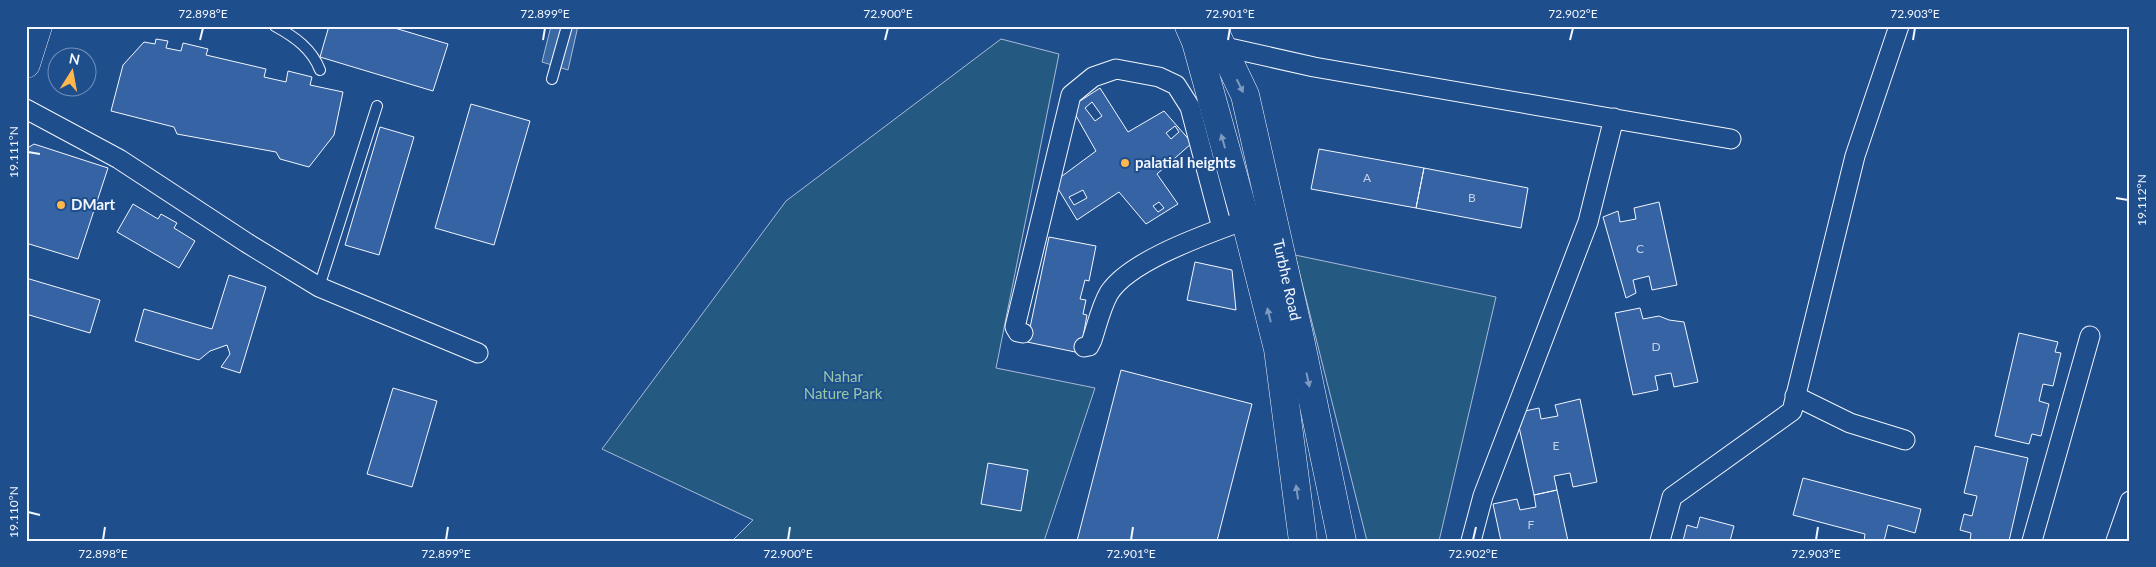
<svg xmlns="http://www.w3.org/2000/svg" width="2156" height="567" font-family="Lato,sans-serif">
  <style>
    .green { fill: #245a82; stroke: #a8bbd7 }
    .water { fill: #3b69a3; stroke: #a8bbd7 }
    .building { fill: #3563a3; stroke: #f2f6ff; fill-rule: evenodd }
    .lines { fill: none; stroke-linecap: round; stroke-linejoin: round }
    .lane-casing { stroke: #f2f6ff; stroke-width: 12 }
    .street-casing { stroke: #f2f6ff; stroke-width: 21 }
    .secondary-casing { stroke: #f2f6ff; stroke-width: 29 }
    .lane { stroke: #1f4e8c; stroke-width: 10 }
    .street { stroke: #1f4e8c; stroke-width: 19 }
    .secondary { stroke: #1f4e8c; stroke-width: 28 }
    .oneway { fill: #7e9ac0 }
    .ticks { fill: none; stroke: #f2f6ff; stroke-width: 2 }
    .poi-dot { fill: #ffb74d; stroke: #1f4e8c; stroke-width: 2 }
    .labels { text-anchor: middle; stroke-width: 4; stroke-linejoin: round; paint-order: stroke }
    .number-label { font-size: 12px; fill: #c3d1e8 }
    .poi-label { font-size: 15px; font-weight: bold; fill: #f2f6ff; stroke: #1f4e8c; text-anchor: start }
    .street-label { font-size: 15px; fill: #f2f6ff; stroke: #1f4e8c }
    .park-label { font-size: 15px; fill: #97c8a6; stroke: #1f4e8c }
    .neatline { fill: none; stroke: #f2f6ff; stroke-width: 2 }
    .ticks-label { font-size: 12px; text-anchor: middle; fill: #f2f6ff }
  </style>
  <rect width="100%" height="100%" fill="#1f4e8c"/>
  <path class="green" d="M 1001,39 L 1059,54 L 996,368 L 1095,388 L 1044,541 L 732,541 L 753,520 L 602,449 L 786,201 Z
    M 1295,255 L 1496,297 L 1439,541 L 1367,541 Z"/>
  <path class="water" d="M 551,26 L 578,26 L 568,70 L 542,62 Z"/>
  <path class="building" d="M 329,26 L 388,26 L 448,44 L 433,91 L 320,57 Z
    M 156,39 L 168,41 L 166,48 L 181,51 L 183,43 L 208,49 L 206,55 L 266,69 L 264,77 L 286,82 L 288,71 L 312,77 L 310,85 L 343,92 L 334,135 L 309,167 L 280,159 L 276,152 L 177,134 L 174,127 L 111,111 L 123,65 L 144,42 L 155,44 Z
    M 1100,88 L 1128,132 L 1164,111 L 1192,143 L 1157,174 L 1178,204 L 1146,224 L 1119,192 L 1077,220 L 1054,182 L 1096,151 L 1071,107 ZM 1092,102 L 1102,116 L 1095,121 L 1085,108 ZM 1175,126 L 1179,132 L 1171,139 L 1166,133 ZM 1083,190 L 1087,198 L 1074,205 L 1069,197 ZM 1159,202 L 1164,208 L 1158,212 L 1153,206 Z
    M 471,104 L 530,121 L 494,245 L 435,228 Z
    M 380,127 L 414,137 L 379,255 L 345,245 Z
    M 34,144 L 108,168 L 78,259 L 26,243 L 26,149 Z
    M 1319,149 L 1424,168 L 1416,208 L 1311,189 Z
    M 1424,168 L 1528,188 L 1521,228 L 1416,208 Z
    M 1659,202 L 1677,285 L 1652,290 L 1649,276 L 1633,280 L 1636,293 L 1626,298 L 1603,217 L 1618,211 L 1620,222 L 1636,219 L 1634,208 Z
    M 133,204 L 158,219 L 161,214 L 177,223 L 174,228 L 195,241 L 179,268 L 117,232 Z
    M 1049,237 L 1096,246 L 1089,281 L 1085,280 L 1080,299 L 1086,300 L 1083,314 L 1087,315 L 1080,353 L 1027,342 Z
    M 1195,262 L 1232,270 L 1236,310 L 1187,300 Z
    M 229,275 L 266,287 L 240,373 L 221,367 L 230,354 L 227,345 L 210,351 L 199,360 L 135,341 L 144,309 L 212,329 Z
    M 26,278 L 100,300 L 90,333 L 26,314 Z
    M 1640,308 L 1643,319 L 1659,316 L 1669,320 L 1684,322 L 1698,382 L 1674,387 L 1671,373 L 1655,376 L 1658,390 L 1633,395 L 1615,313 Z
    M 2019,333 L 2058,342 L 2055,352 L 2061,353 L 2053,386 L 2043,384 L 2039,401 L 2049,404 L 2041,436 L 2032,434 L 2029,444 L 1995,436 Z
    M 1121,370 L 1252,404 L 1217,541 L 1077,541 Z
    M 393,388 L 437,401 L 412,487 L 367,474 Z
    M 1580,399 L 1597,482 L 1573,487 L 1570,473 L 1554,476 L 1557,490 L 1534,495 L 1516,413 L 1539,408 L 1541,419 L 1558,416 L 1555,405 Z
    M 1975,446 L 2028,458 L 2009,541 L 1970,541 L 1971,533 L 1960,530 L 1964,514 L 1972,516 L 1977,496 L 1964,493 Z
    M 988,463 L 1028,470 L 1021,511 L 981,504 Z
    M 1803,478 L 1921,509 L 1915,533 L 1888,525 L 1884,541 L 1864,541 L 1865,534 L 1793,515 Z
    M 1557,490 L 1568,541 L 1501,541 L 1493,504 L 1517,499 L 1520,510 L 1536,507 L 1534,495 Z
    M 1700,517 L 1734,526 L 1730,541 L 1683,541 L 1687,525 L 1697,528 Z"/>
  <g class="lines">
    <defs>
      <path id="lane" d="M 275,26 C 295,37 312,49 320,70
        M 552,79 L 567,26
        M 319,287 L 377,106"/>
      <path id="street" d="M 1216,45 L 1314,67 L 1731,139
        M 26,109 L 119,159 L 247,243 L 319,287 L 478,353
        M 1023,333 L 1018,332 L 1015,327 L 1071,95 L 1093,77 L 1116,69 L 1159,77 L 1176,85 L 1190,107 L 1222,228
        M 1084,347 L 1089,346 L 1092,340 C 1097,325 1101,307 1109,293 C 1129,262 1199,237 1234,224
        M 1795,396 L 1850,423 L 1905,440
        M 1471,541 L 1483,496 L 1588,222 L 1614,118
        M 1660,541 L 1672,497 L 1792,411 L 1855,156 L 1899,26
        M 2032,541 L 2090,336
        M 2116,541 L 2130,501"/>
      <g id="secondary">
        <path d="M 1189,26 L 1196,42 L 1246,222 L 1278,349 L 1303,541"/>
        <path id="s1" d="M 1212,26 L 1245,95 L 1300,339 L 1342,541"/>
        <path d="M 26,64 L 38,26"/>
      </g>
    </defs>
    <use href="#lane" class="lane-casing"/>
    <use href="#street" class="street-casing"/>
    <use href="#secondary" class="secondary-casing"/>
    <use href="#lane" class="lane"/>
    <use href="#street" class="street"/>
    <use href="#secondary" class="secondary"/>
  </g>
  <defs><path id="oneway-solid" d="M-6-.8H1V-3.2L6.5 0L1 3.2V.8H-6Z" transform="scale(1.25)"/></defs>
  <g class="oneway">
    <use href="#oneway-solid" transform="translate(1240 86) rotate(64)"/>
    <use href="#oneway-solid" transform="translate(1223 141) rotate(-106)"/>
    <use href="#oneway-solid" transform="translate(1269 315) rotate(-104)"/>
    <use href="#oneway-solid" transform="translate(1308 380) rotate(78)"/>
    <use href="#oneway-solid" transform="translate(1297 492) rotate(-98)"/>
  </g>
  <path class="ticks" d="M 200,40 L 203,28M 543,40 L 545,28M 885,40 L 888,28M 1228,40 L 1230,28M 1570,40 L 1573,28M 1913,40 L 1915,28M 28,152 L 40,154M 2116,198 L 2128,200M 28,512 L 40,515M 103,540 L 105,527M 446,540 L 448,527M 788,540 L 790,527M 1131,540 L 1133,527M 1473,540 L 1476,527M 1816,540 L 1818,527"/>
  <g class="poi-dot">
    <circle cx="1125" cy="163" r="5"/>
    <circle cx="61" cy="205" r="5"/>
  </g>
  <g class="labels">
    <g class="number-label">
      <text x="1367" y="182">A</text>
      <text x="1472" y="202">B</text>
      <text x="1640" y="253">C</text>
      <text x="1656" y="351">D</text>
      <text x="1556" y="450">E</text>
      <text x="1531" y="529">F</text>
    </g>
    <g class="poi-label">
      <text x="1135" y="168">palatial heights</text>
      <text x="71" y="210">DMart</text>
    </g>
    <g class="street-label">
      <text dy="5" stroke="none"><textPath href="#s1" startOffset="266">Turbhe Road</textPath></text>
    </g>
    <g class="park-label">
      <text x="843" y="382">Nahar<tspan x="843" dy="17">Nature Park</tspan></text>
    </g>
  </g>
  <rect width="2156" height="567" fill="none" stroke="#1f4e8c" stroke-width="55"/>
  <g transform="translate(72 72) rotate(11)"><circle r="24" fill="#1f4e8c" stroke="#7391ba"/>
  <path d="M0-4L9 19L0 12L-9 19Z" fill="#ffb74d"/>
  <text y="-8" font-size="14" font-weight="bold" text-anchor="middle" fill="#f2f6ff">N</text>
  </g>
  <rect x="28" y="28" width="2100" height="512" class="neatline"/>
  <g class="ticks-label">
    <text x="203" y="18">72.898°E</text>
    <text x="545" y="18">72.899°E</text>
    <text x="888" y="18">72.900°E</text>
    <text x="1230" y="18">72.901°E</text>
    <text x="1573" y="18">72.902°E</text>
    <text x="1915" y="18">72.903°E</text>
    <text transform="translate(14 152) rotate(-90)" y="4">19.111°N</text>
    <text transform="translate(2142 200) rotate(-90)" y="4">19.112°N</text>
    <text transform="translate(14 512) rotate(-90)" y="4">19.110°N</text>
    <text x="103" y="558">72.898°E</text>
    <text x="446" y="558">72.899°E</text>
    <text x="788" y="558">72.900°E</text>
    <text x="1131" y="558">72.901°E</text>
    <text x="1473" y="558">72.902°E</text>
    <text x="1816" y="558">72.903°E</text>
  </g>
</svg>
